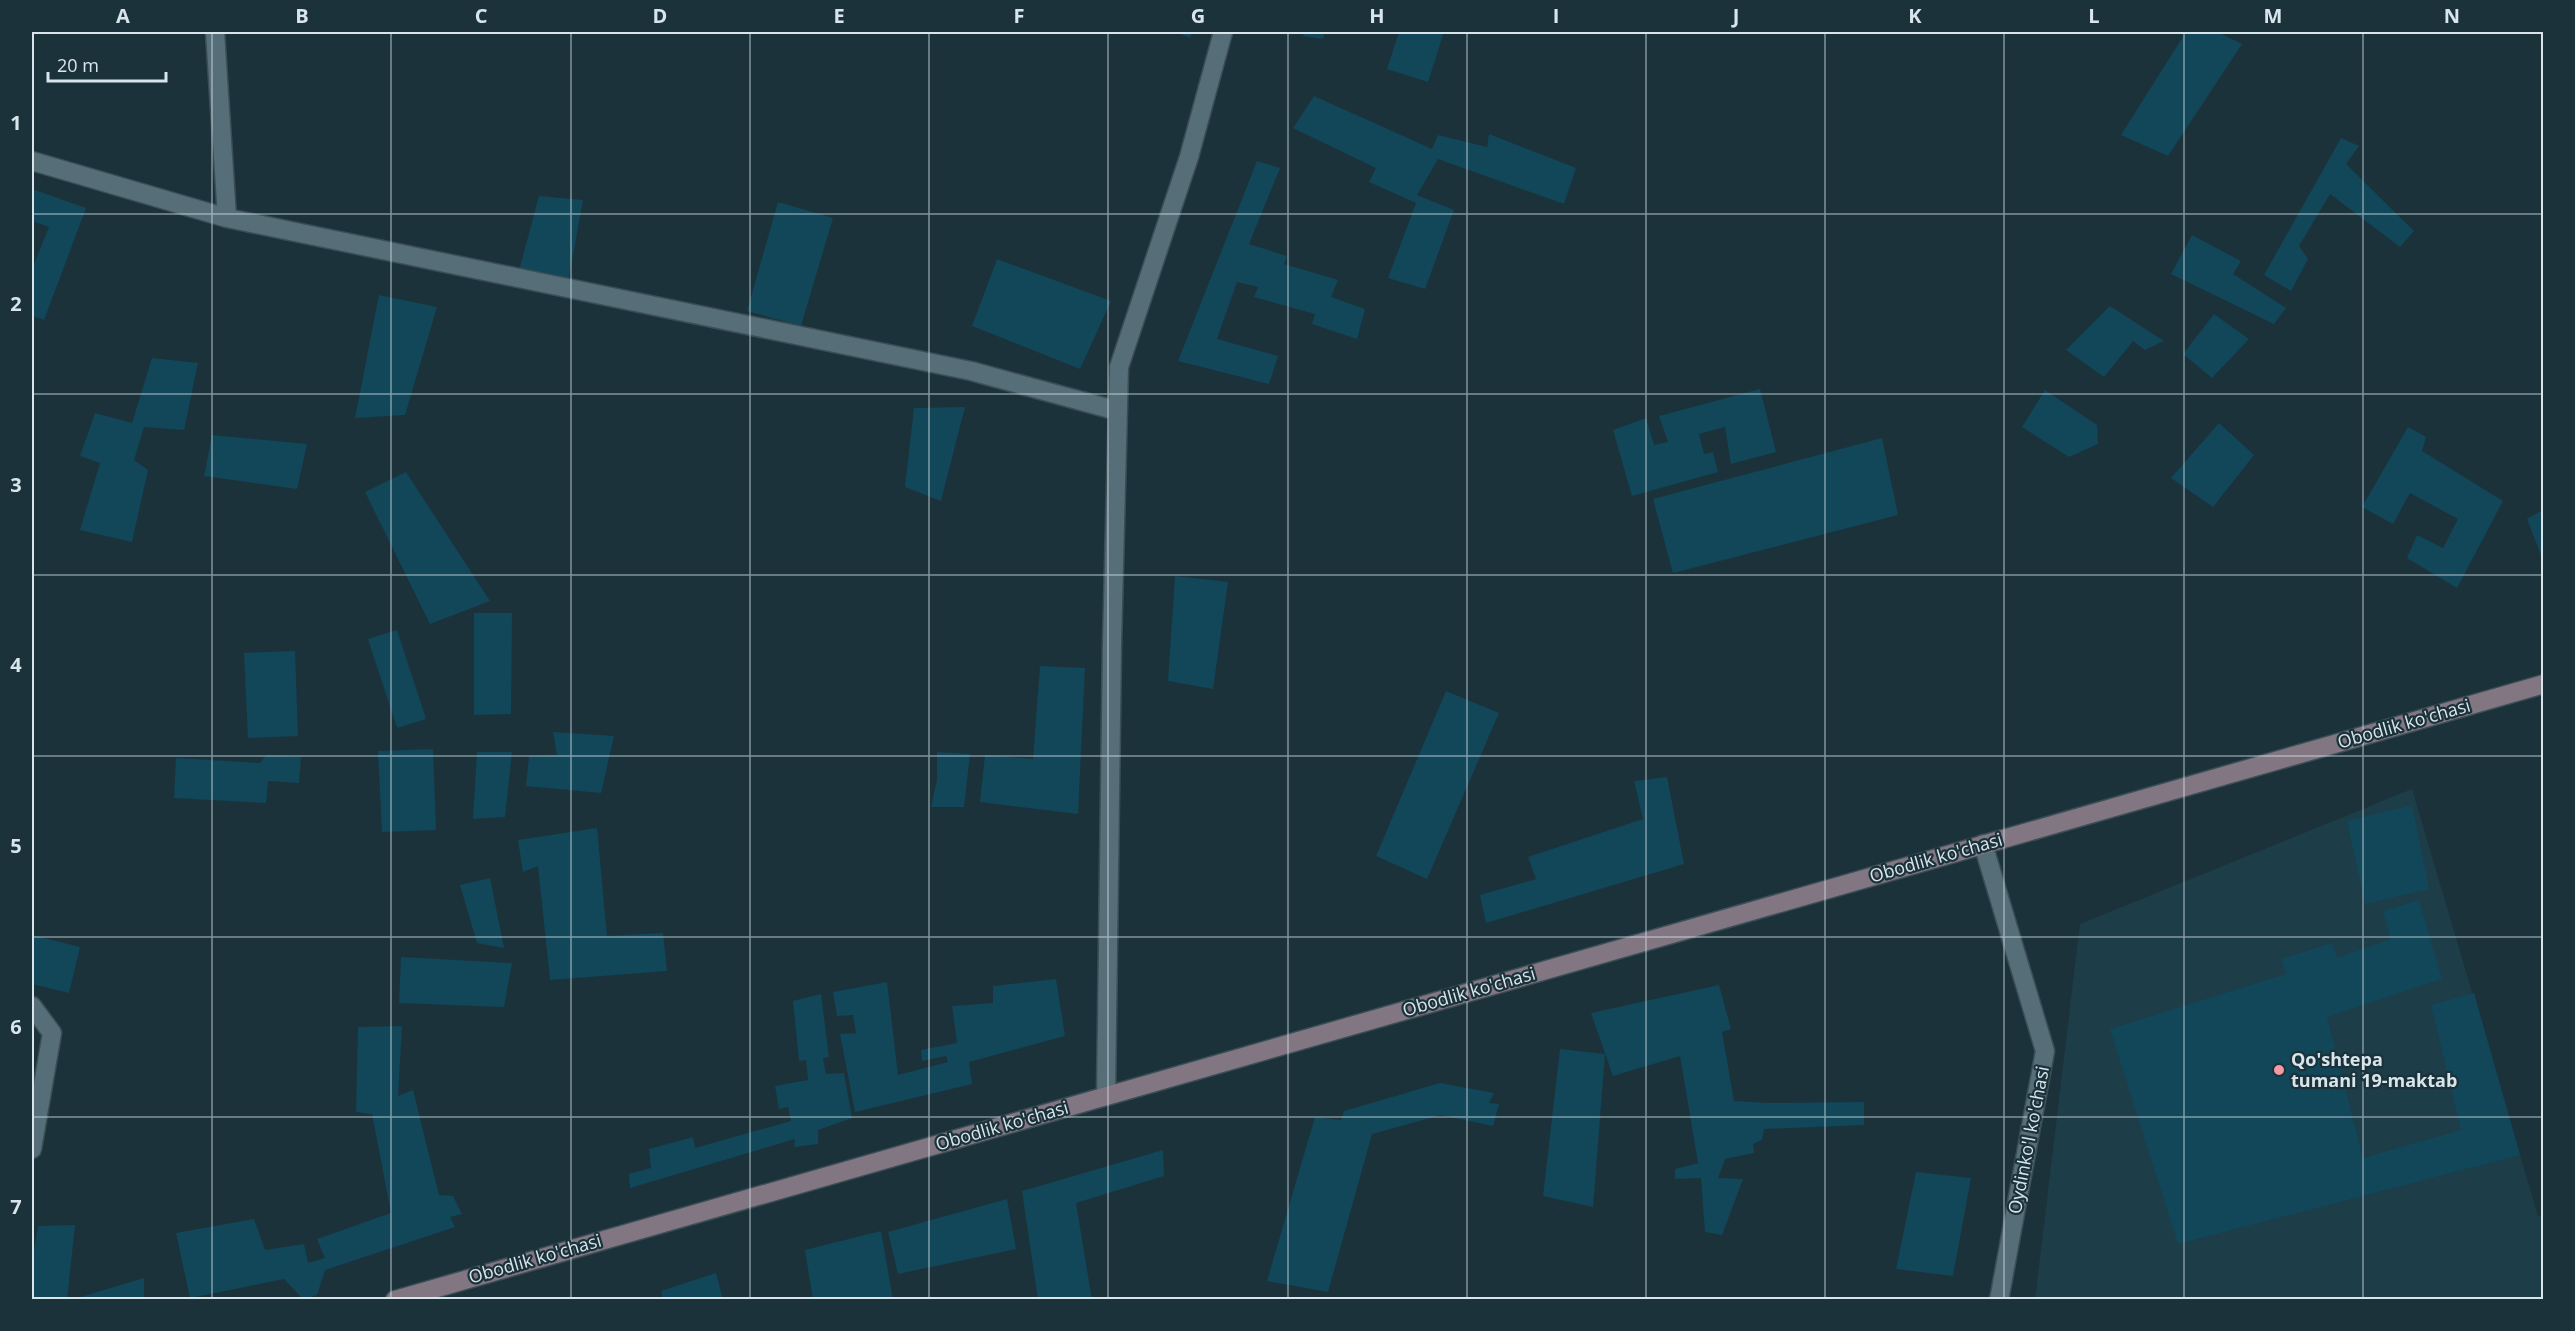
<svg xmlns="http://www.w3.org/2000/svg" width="2575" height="1331" font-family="'Open Sans',sans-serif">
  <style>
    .built { fill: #1d3d49 }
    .building { fill: #124659 }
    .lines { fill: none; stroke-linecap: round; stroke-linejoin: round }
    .street-casing { stroke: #3b4e56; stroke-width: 21 }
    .secondary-casing { stroke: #3b4e56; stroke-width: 21 }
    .street { stroke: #556e78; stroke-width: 18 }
    .secondary { stroke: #827682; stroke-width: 18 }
    .grid { fill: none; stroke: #d8e5eb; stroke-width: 1.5; stroke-opacity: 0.55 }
    .poi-dot { fill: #f39aa7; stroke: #1b323b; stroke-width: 2 }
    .labels { text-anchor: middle; stroke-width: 4.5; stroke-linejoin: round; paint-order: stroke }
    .street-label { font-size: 18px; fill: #d8e5eb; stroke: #1b323b }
    .poi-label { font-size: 18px; font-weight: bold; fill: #d8e5eb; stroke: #1b323b; text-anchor: start }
    .neatline { fill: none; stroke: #d8e5eb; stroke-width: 2 }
    .grid-label { font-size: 20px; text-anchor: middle; font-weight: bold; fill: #d8e5eb }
  </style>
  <rect width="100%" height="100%" fill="#1b323b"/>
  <path class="built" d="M 2412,789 L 2538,1216 L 2543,1217 L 2543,1299 L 2035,1300 L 2080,924 Z"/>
  <path class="building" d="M 1176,32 L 1193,32 L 1190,38 Z
    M 1304,32 L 1325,32 L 1323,39 L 1303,36 Z
    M 1399,32 L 1444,32 L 1428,82 L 1387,69 Z
    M 2186,32 L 2218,32 L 2242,44 L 2168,156 L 2121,135 Z
    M 1314,96 L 1432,149 L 1438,135 L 1487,147 L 1489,134 L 1576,168 L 1564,204 L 1438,159 L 1417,195 L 1454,210 L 1425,289 L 1388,278 L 1416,203 L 1369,182 L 1376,168 L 1293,128 Z
    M 2341,138 L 2359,146 L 2346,164 L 2414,231 L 2400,247 L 2330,194 L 2299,246 L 2308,259 L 2291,291 L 2264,275 Z
    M 1257,161 L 1280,168 L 1249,244 L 1287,256 L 1284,264 L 1338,280 L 1331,297 L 1365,309 L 1357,339 L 1312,324 L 1315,314 L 1254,297 L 1258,287 L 1237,282 L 1217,339 L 1278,356 L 1269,384 L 1178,361 Z
    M 32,189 L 86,208 L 44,320 L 32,316 L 32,269 L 49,227 L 32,221 Z
    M 539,196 L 583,200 L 567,288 L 517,278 Z
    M 778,202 L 833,218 L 801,326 L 747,311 Z
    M 2192,235 L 2241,261 L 2233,274 L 2286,308 L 2274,324 L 2171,274 Z
    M 997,259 L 1111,301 L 1080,369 L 972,326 Z
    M 379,295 L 437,307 L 405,415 L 355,418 Z
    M 2110,306 L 2164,341 L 2145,350 L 2133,341 L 2104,377 L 2066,350 Z
    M 2214,314 L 2249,339 L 2212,378 L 2183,354 Z
    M 152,358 L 198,363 L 184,430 L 144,427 L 134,460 L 148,470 L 132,542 L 80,530 L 100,463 L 80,456 L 95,413 L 132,423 Z
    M 1760,389 L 1776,452 L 1731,464 L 1725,427 L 1699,434 L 1704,454 L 1713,452 L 1718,472 L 1632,496 L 1613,430 L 1646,418 L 1654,445 L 1668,442 L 1659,416 Z
    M 2045,390 L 2097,425 L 2098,444 L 2069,457 L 2022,427 Z
    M 965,407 L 941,501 L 905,487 L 914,408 Z
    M 2219,423 L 2254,455 L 2213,507 L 2171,478 Z
    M 2408,427 L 2426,437 L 2422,451 L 2503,501 L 2457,588 L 2407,558 L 2417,535 L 2443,548 L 2458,519 L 2410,493 L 2393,524 L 2362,507 Z
    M 212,435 L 307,444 L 297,489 L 204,476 Z
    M 1882,438 L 1898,515 L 1673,573 L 1653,499 Z
    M 406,472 L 490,601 L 430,624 L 365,492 Z
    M 2544,509 L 2544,560 L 2543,560 L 2527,519 Z
    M 1175,576 L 1228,582 L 1213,689 L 1168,681 Z
    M 474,613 L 512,613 L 511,714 L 474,715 Z
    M 397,630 L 426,719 L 397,728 L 368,639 Z
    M 295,651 L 298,736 L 248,738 L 244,653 Z
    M 1040,666 L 1085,668 L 1078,814 L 980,802 L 985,755 L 1033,759 Z
    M 1446,691 L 1499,713 L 1427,879 L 1376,856 Z
    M 553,732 L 614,736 L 601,793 L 526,786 L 529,756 L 557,755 Z
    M 433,749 L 436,830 L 382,832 L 378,751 Z
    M 477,752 L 512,752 L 505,817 L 473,819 Z
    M 937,752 L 970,754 L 964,807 L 931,807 L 937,780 Z
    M 266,755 L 301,757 L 299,783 L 268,781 L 266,803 L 174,798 L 176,758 L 260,763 Z
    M 1667,777 L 1684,864 L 1486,923 L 1480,895 L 1536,879 L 1528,857 L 1643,819 L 1634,781 Z
    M 2412,805 L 2429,889 L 2365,904 L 2347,821 Z
    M 597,828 L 607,936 L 663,933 L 667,971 L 550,980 L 538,866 L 523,872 L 518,840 Z
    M 490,878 L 504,948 L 477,943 L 460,885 Z
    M 2419,900 L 2442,979 L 2327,1017 L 2363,1158 L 2461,1130 L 2431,1005 L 2474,993 L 2520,1155 L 2178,1244 L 2110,1029 L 2286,974 L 2281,959 L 2332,943 L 2337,958 L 2390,939 L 2383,911 Z
    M 32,935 L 80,947 L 69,993 L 32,984 Z
    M 401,957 L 512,963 L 504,1007 L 399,1003 Z
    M 1056,979 L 1065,1036 L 969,1062 L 972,1084 L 855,1112 L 840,1034 L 856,1033 L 853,1015 L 837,1016 L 833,992 L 887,982 L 898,1075 L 948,1062 L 946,1056 L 922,1061 L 921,1050 L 957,1043 L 952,1006 L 993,1003 L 993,986 Z
    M 1719,985 L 1731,1029 L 1722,1032 L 1734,1101 L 1768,1103 L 1864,1102 L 1864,1125 L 1764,1129 L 1762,1140 L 1753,1144 L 1754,1153 L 1725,1159 L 1718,1178 L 1743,1179 L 1722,1235 L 1705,1232 L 1701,1178 L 1675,1179 L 1675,1169 L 1698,1163 L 1680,1056 L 1613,1076 L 1591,1013 Z
    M 821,994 L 829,1057 L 823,1058 L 826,1074 L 844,1073 L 852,1118 L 818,1130 L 818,1144 L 794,1147 L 795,1139 L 630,1188 L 629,1174 L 651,1168 L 649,1149 L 693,1137 L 695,1148 L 791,1121 L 788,1107 L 779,1109 L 775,1086 L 808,1080 L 806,1060 L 799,1061 L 793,1001 Z
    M 402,1026 L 398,1096 L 413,1090 L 439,1195 L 453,1196 L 462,1214 L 450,1217 L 455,1227 L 325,1270 L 317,1295 L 303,1299 L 284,1279 L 190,1298 L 176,1233 L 254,1219 L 265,1250 L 304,1244 L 308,1263 L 325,1258 L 317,1239 L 391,1213 L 372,1114 L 356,1112 L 358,1027 Z
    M 1560,1049 L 1605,1054 L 1593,1207 L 1543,1196 Z
    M 1440,1083 L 1494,1093 L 1489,1103 L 1499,1104 L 1493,1126 L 1441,1115 L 1372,1134 L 1328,1292 L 1267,1281 L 1315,1117 L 1341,1120 L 1344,1111 Z
    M 1163,1150 L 1164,1176 L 1076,1203 L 1092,1300 L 1038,1300 L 1022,1191 Z
    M 1916,1172 L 1971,1178 L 1953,1276 L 1896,1269 Z
    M 1007,1199 L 1016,1249 L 898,1274 L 888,1232 Z
    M 75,1225 L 67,1300 L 32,1300 L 32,1263 L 38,1226 Z
    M 881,1231 L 893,1300 L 813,1300 L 805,1250 Z
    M 716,1273 L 723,1300 L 663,1300 L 661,1291 Z
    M 144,1278 L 144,1300 L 74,1300 L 74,1299 Z"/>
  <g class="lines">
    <defs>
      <path id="street" d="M 215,32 L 227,218
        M 32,161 L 227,218 L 971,371 L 1118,411
        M 1983,844 L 2045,1051 L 1999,1300
        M 32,1006 L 52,1033 L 32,1149
        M 1106,1096 L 1112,644 L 1119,367 L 1189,157 L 1223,32"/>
      <path id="secondary" d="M 395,1300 L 2544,684"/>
    </defs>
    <use href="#street" class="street-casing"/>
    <use href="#secondary" class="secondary-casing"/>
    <use href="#street" class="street"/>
    <use href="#secondary" class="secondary"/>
  </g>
  <path class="grid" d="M 212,32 L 212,1300M 391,32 L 391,1300M 571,32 L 571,1300M 750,32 L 750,1300M 929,32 L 929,1300M 1108,32 L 1108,1300M 1288,32 L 1288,1300M 1467,32 L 1467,1300M 1646,32 L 1646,1300M 1825,32 L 1825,1300M 2004,32 L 2004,1300M 2184,32 L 2184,1300M 2363,32 L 2363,1300M 32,214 L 2544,214M 32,394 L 2544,394M 32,575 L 2544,575M 32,756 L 2544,756M 32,937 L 2544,937M 32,1117 L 2544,1117"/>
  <circle class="poi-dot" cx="2279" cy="1070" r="6"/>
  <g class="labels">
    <g class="street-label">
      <text transform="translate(2404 724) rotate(-16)" y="6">Obodlik ko'chasi</text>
      <text transform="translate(1936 858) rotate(-16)" y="6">Obodlik ko'chasi</text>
      <text transform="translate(1469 992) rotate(-16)" y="6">Obodlik ko'chasi</text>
      <text transform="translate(1002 1126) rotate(-16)" y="6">Obodlik ko'chasi</text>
      <text transform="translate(2029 1140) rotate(-79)" y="6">Oydinko'l ko'chasi</text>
      <text transform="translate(535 1259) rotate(-16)" y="6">Obodlik ko'chasi</text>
    </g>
    <g class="poi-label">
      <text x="2291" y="1066">Qo'shtepa<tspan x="2291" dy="21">tumani 19-maktab</tspan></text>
    </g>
  </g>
  <rect width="2575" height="1331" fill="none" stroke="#1b323b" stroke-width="66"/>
  <path d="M48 72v9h118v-9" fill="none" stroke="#d8e5eb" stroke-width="3"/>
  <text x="57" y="72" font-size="18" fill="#d8e5eb" stroke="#1b323b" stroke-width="4.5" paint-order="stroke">20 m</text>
  <rect x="33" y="33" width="2509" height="1265" class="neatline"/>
  <g class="grid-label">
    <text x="123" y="23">A</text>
    <text x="302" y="23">B</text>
    <text x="481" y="23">C</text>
    <text x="660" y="23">D</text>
    <text x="839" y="23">E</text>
    <text x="1019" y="23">F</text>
    <text x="1198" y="23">G</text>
    <text x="1377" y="23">H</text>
    <text x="1556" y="23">I</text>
    <text x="1736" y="23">J</text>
    <text x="1915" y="23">K</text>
    <text x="2094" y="23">L</text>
    <text x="2273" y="23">M</text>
    <text x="2452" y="23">N</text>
    <text x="16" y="130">1</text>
    <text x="16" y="311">2</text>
    <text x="16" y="492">3</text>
    <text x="16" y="672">4</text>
    <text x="16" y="853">5</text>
    <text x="16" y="1034">6</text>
    <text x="16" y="1214">7</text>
  </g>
</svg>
